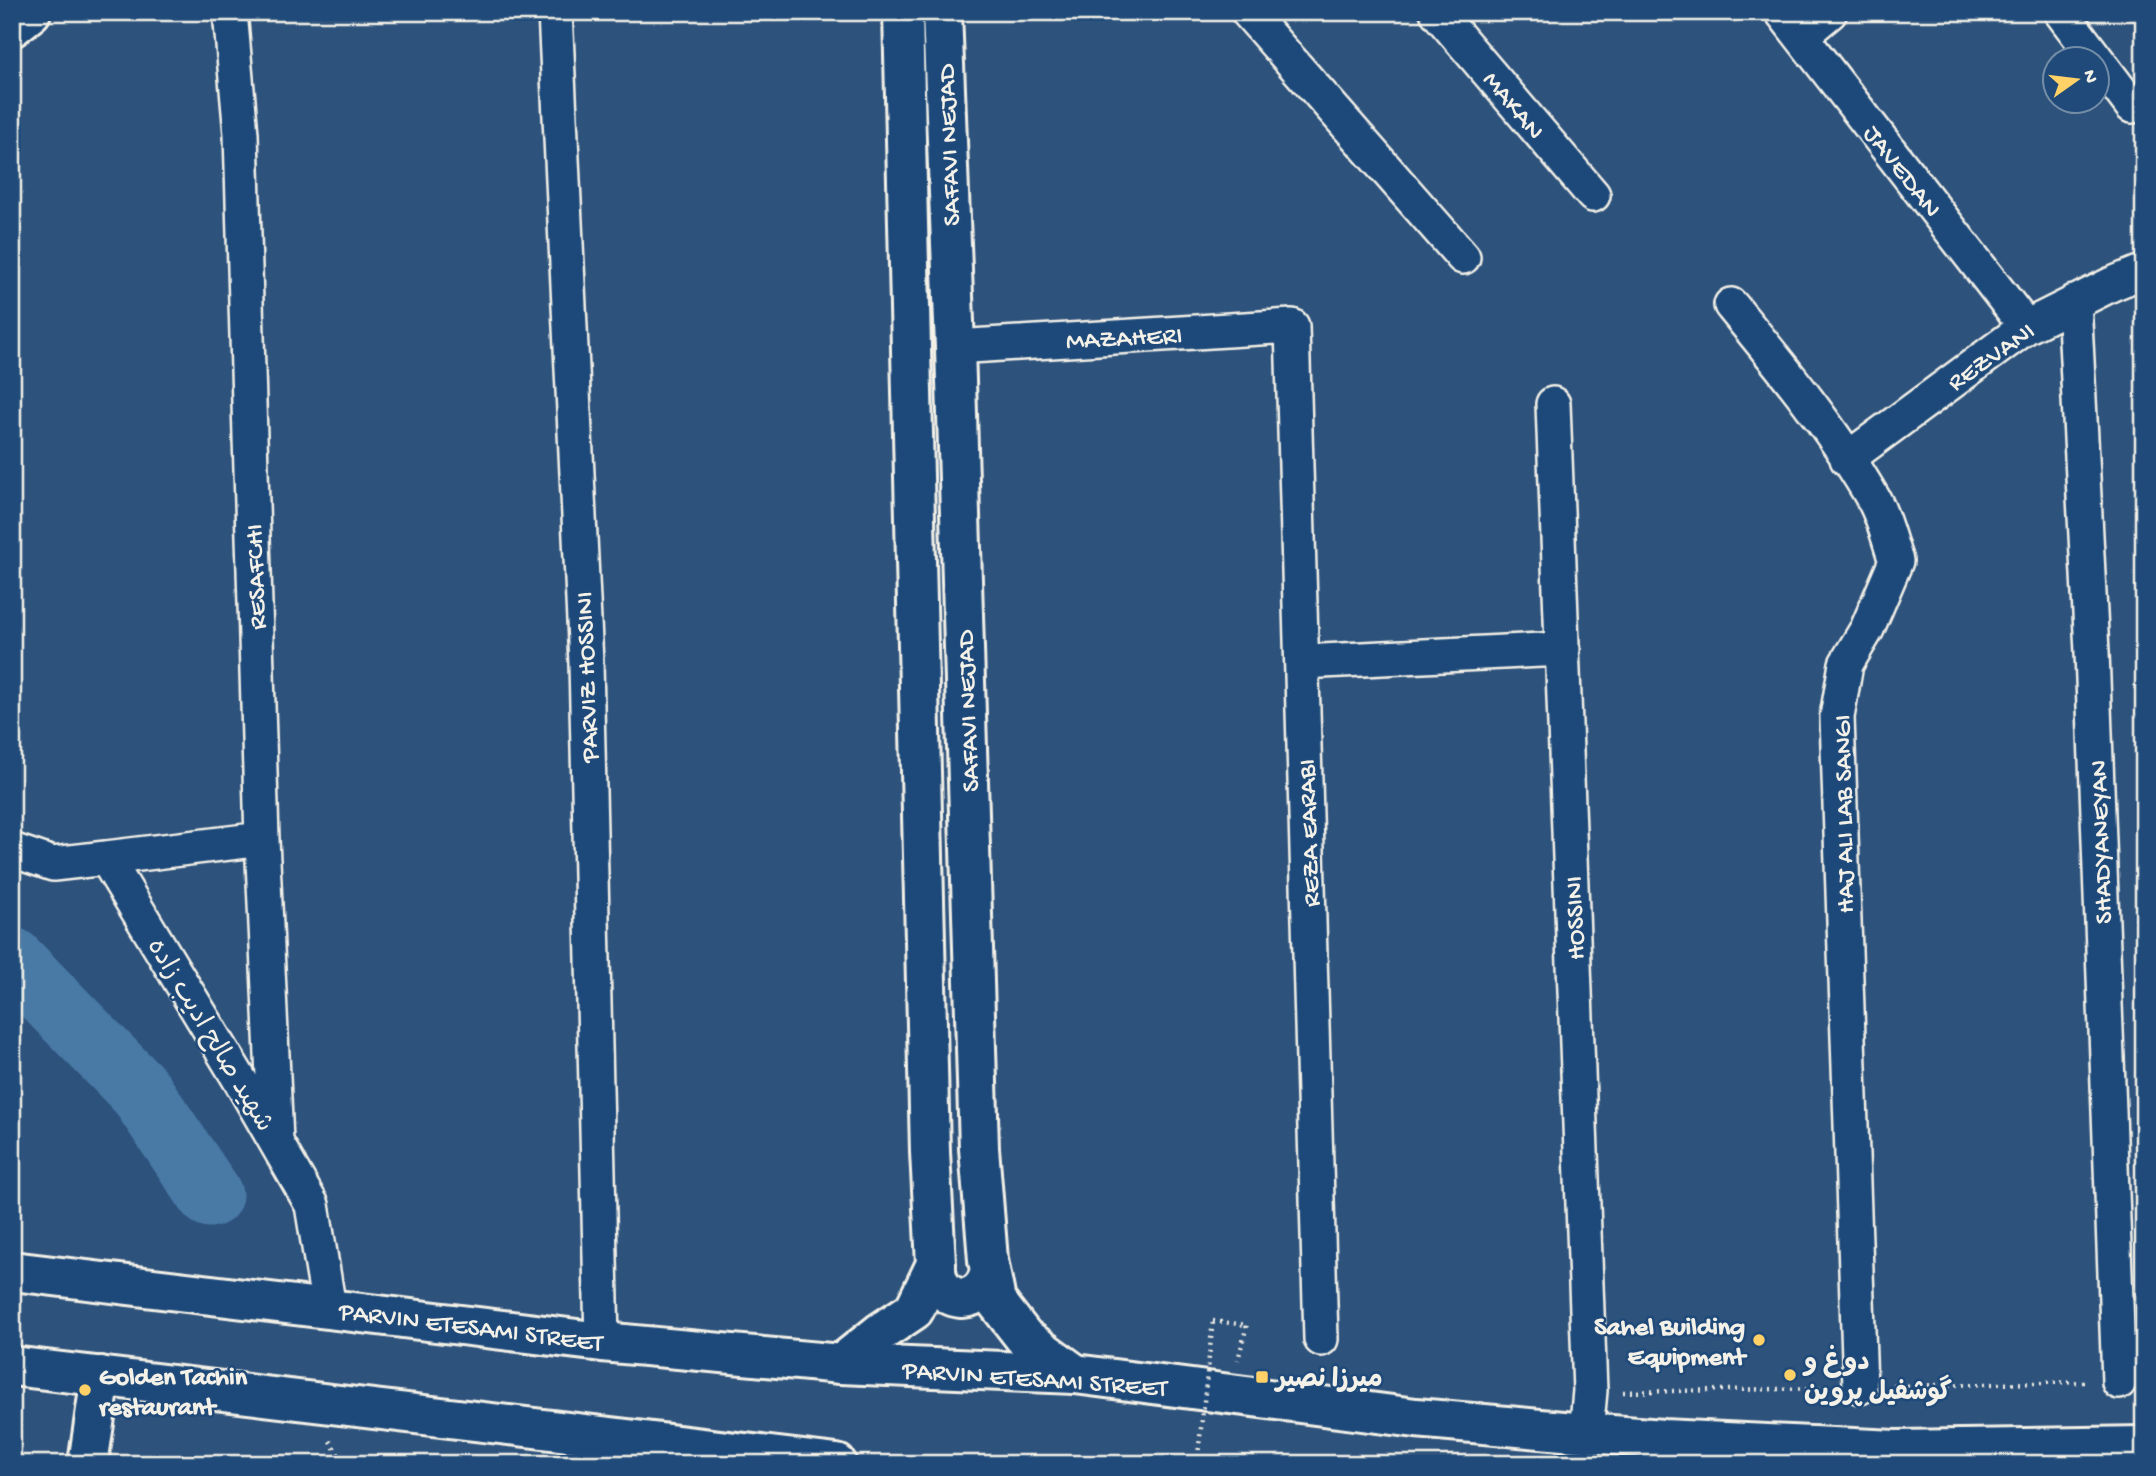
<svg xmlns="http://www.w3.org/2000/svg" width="2156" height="1476" font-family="'Gochi Hand','Playpen Sans Arabic',sans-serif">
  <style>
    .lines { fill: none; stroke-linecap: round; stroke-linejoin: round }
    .river { stroke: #4879a5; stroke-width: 65 }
    .minor-casing { stroke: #f4f1e8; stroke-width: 38 }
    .tertiary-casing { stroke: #f4f1e8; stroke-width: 44 }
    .primary-casing { stroke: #f4f1e8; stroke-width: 44 }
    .path { stroke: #f4f1e8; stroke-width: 4.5; stroke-dasharray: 2 5; stroke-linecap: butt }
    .minor { stroke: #1f4a7a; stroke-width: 33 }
    .tertiary { stroke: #1f4a7a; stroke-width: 38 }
    .primary { stroke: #1f4a7a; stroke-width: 38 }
    .path-bridge { stroke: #f4f1e8; stroke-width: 4.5; stroke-dasharray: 2 5; stroke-linecap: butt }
    .poi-dot { fill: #ffd166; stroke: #1f4a7a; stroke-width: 2.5 }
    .labels { text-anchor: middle; stroke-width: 5; stroke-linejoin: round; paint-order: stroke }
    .street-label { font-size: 26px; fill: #f4f1e8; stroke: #1f4a7a }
    .poi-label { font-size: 26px; font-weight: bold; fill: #f4f1e8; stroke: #1f4a7a; text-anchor: start }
  </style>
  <rect width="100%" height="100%" fill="#2d527c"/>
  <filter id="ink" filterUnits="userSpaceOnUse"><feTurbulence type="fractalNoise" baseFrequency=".0143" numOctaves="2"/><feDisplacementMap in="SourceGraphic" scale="14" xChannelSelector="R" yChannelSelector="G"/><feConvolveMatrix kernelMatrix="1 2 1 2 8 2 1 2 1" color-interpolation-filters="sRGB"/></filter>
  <g filter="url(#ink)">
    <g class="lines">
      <path class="river" d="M 12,960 L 140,1091 L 210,1195"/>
      <defs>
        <path id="minor" d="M 230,12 L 241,134 L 262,839 L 276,1141
          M 555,12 L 586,663 L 602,1342
          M 1248,12 L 1463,257
          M 1437,12 L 1593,195
          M 1782,12 L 2026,327
          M 2061,12 L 2132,106
          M 1801,36 L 1830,12
          M 2074,302 L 2092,652 L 2119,1382
          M 1731,305 C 1782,367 1834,430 1874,500 C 1884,518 1889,541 1896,561 L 1867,629 L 1846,664 L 1837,717 L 1860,1387
          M 955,347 L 1292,326 L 1321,1339
          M 1553,404 L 1590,1391 L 1586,1433
          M 1847,459 L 2026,327 L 2112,284 L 2144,271
          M 1302,662 L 1563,649
          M 12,850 L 53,864 L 106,858 L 243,1085 L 312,1205 L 329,1308
          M 106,858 L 262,839"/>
        <path id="tertiary" d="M 942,12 L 955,347 L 979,1148 L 988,1260 L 996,1301 L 1024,1337 L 1075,1374
          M 12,27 L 31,12
          M 936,1264 C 934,1306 983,1310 990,1270
          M 841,1364 L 881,1332 L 914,1310 L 936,1264 L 930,1152 L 903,12
          M 88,1464 L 101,1376"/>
        <path id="primary" d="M 12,1271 L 602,1342 L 841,1364 L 1075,1374 L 1416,1418 L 1586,1433 L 1663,1439 L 1896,1450 L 2144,1446
          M 12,1366 L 837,1464"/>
      </defs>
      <use href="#minor" class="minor-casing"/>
      <use href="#tertiary" class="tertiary-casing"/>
      <use href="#primary" class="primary-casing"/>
      <path class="path" d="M 1213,1321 L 1247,1325 L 1238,1360
        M 1893,1386 L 2087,1382
        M 1623,1392 L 1828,1388
        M 330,1441 L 344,1464"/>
      <use href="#minor" class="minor"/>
      <use href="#tertiary" class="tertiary"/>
      <use href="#primary" class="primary"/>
      <path class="path-bridge" d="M 1197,1464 L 1213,1321"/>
    </g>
  </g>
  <g class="poi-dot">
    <circle cx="1759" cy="1340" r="7"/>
    <circle cx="1790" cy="1375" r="7"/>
    <rect x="1255" y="1370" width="14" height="14" rx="3.5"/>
    <circle cx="85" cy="1390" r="7"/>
  </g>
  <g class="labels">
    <g class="street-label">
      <text transform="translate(1515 104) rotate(50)" y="9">MAKAN</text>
      <text transform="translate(947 145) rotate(-92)" y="9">SAFAVI NEJAD</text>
      <text transform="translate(1904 170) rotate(52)" y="9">JAVEDAN</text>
      <text transform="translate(1124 336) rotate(-3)" y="9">MAZAHERI</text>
      <text transform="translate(1990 355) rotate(-35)" y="9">REZVANI</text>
      <text transform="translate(254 577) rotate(-92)" y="9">RESAFCHI</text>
      <text transform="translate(585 677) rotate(-92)" y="9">PARVIZ HOSSINI</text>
      <text transform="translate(966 711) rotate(-92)" y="9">SAFAVI NEJAD</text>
      <text transform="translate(1842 814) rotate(-91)" y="9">HAJ ALI LAB SANGI</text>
      <text transform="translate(1307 833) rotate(-92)" y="9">REZA EARABI</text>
      <text transform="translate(2099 842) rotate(-92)" y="9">SHADYANEYAN</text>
      <text transform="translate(1573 918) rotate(-92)" y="9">HOSSINI</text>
      <text transform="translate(212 1034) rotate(59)" y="9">شهید صالح ادیب زاده</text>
      <text transform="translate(471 1325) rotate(7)" y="9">PARVIN ETESAMI STREET</text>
      <text transform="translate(1035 1377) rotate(4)" y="9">PARVIN ETESAMI STREET</text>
    </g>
    <g class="poi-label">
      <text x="1745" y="1334" text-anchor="end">Sahel Building<tspan x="1745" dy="30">Equipment</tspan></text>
      <text x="1804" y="1369">دوغ و<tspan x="1804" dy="30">گوشفیل پروین</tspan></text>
      <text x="99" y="1384">Golden Tachin<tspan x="99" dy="30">restaurant</tspan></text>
      <text x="1276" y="1386">میرزا نصیر</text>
    </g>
  </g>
  <rect width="2156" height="1476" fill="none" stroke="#1f4a7a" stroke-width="42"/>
  <rect x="21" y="21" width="2114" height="1434" fill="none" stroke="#f4f1e8" stroke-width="2.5" filter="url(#ink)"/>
  <g transform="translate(2076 80) rotate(76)"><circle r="33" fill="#1f4a7a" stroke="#748da6" stroke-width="2"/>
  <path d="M0-5L12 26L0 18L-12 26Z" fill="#ffd166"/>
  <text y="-10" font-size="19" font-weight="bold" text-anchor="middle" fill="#f4f1e8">N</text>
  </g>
</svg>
